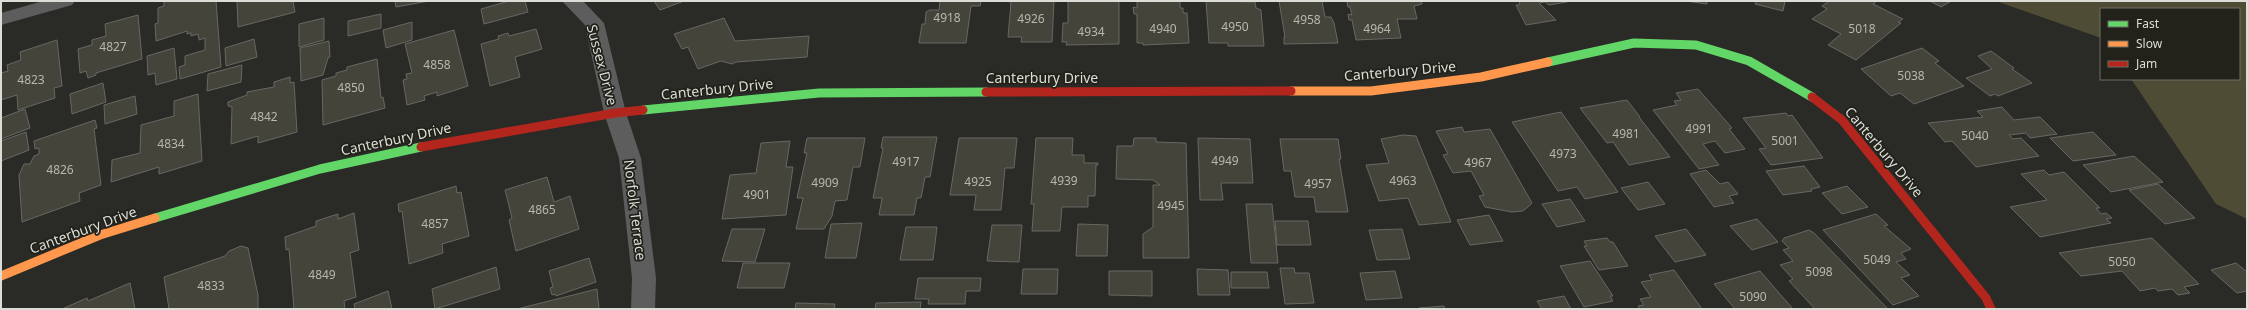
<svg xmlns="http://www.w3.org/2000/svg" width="2248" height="310" font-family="'Noto Sans',sans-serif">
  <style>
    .green { fill: #4e4c35 }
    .building { fill: #45443a; stroke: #686764 }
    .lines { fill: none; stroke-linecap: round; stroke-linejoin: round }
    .street { fill: #5d5d5d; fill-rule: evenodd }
    .fast { stroke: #63d668; stroke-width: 9 }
    .slow { stroke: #ff974d; stroke-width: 9 }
    .jam { stroke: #b3261e; stroke-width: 9 }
    .labels { text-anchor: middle; stroke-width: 3.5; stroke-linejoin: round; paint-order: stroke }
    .number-label { font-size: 12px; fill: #b7b7b0 }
    .street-label { font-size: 14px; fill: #ddddd8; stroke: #22221b }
  </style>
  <rect width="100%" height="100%" fill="#2a2a26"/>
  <path class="green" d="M 1996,1 L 2247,1 L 2247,219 L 2216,204 L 2131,79 L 2239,79 L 2239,9 L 2101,9 L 2101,38 Z"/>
  <path class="building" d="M 164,1 L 216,1 L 221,67 L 180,79 L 179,67 L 185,65 L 185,56 L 205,50 L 205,38 L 199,40 L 198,34 L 191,36 L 191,33 L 187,34 L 187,31 L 156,41 L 155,24 L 158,23 L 158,8 L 164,6 Z
    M 237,1 L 293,1 L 295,12 L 238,27 Z
    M 395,1 L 429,1 L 396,7 Z
    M 509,1 L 525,1 L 528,12 L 484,24 L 481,9 Z
    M 654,1 L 684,1 L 660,10 Z
    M 940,1 L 981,1 L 980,6 L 971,6 L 966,43 L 919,43 L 922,24 L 925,24 L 926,12 L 930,10 L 939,10 Z
    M 1004,1 L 1054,1 L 1052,42 L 1021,42 L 1022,37 L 1008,37 L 1011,2 Z
    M 1068,1 L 1119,1 L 1119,44 L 1066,45 L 1067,42 L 1062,42 L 1063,23 L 1068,23 Z
    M 1137,1 L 1180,1 L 1180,8 L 1183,8 L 1183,13 L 1187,13 L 1189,43 L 1143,45 L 1143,43 L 1137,43 L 1137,14 L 1134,14 L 1133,7 L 1137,8 Z
    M 1206,1 L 1255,2 L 1256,8 L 1261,10 L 1264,46 L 1228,46 L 1228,43 L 1209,43 Z
    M 1279,1 L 1322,1 L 1325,17 L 1331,17 L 1334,23 L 1338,43 L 1284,44 L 1284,37 L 1285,37 Z
    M 1349,1 L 1421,1 L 1422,4 L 1414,6 L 1417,19 L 1397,19 L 1401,38 L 1356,40 L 1352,20 L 1349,20 L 1348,14 L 1352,15 L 1350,7 L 1348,7 L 1347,2 Z
    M 1520,1 L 1572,1 L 1549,5 L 1545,2 L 1539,3 L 1556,20 L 1526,25 L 1516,5 L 1519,5 Z
    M 1707,1 L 1707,4 L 1686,1 Z
    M 1756,1 L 1785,1 L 1783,11 L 1755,4 Z
    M 1829,1 L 1877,1 L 1873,4 L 1903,19 L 1898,22 L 1901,23 L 1856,60 L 1828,45 L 1841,34 L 1812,19 L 1827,9 L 1822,6 Z
    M 1930,1 L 1951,1 L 1941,7 Z
    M 381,14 L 381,28 L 348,36 L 348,21 Z
    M 138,15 L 142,59 L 96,73 L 96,75 L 88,78 L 86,71 L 80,73 L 78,49 L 92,45 L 92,40 L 106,36 L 105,24 Z
    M 324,18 L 324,40 L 299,47 L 299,24 Z
    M 724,18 L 735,41 L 809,36 L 807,57 L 736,62 L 732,64 L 721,61 L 698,69 L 688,47 L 682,49 L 674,34 Z
    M 412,22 L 412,40 L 386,48 L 383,30 Z
    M 536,29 L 542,49 L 515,57 L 520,77 L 490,86 L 481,44 L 499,39 L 498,36 L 508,33 L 509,36 Z
    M 454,30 L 468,86 L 437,96 L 437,92 L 424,96 L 425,100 L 407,105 L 403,80 L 407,79 L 406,74 L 412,73 L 405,44 Z
    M 254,39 L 257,57 L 226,66 L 225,48 Z
    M 57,40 L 62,86 L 54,88 L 55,98 L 18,110 L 17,95 L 1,100 L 1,73 L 8,71 L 7,65 L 21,60 L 20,52 Z
    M 329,41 L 330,57 L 328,58 L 323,75 L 301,81 L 300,48 Z
    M 174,48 L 177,79 L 156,85 L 155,73 L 148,75 L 147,56 Z
    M 1922,48 L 1939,61 L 1935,63 L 1964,86 L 1914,104 L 1900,93 L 1891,96 L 1861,69 Z
    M 1991,51 L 2014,68 L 2012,69 L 2032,83 L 1998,96 L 1995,94 L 1990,96 L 1966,78 L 1992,69 L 1978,56 Z
    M 377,59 L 381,98 L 383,97 L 385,108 L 323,125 L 322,80 L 336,76 L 336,73 L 347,70 L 347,67 Z
    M 242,65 L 241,82 L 207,91 L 208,74 Z
    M 290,77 L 290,83 L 294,82 L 297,132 L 258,143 L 258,136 L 231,144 L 232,107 L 228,106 L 228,102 L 247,95 L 247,92 L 274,87 L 274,82 Z
    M 103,83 L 106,102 L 72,114 L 70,94 Z
    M 1698,89 L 1732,128 L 1729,129 L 1745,149 L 1725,153 L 1715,141 L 1703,144 L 1719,165 L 1699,169 L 1653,110 L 1677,105 L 1674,101 L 1681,100 L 1676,93 Z
    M 198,94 L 202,161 L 159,174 L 159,167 L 111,182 L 112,160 L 140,153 L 141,125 L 174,116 L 174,101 Z
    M 135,96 L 137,114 L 105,124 L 104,105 Z
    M 1627,100 L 1640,117 L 1639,117 L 1670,157 L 1629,165 L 1613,142 L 1607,143 L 1580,108 Z
    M 2002,107 L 2014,120 L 2040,117 L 2057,134 L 2030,138 L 2026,133 L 2009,135 L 2013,139 L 2021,138 L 2039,156 L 1976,167 L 1952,141 L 1945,142 L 1928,123 L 1983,117 L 1977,111 Z
    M 25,109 L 30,128 L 1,139 L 1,118 Z
    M 1561,112 L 1618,192 L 1585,199 L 1577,187 L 1558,191 L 1512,122 Z
    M 1786,113 L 1788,116 L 1792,115 L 1823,158 L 1771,165 L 1759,149 L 1766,148 L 1743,118 Z
    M 95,120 L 97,128 L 94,129 L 101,185 L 79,193 L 80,201 L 22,222 L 19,175 L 24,164 L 30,164 L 34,156 L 39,154 L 39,148 L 35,149 L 34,141 Z
    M 1462,127 L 1464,132 L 1490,129 L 1532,203 L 1528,207 L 1523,211 L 1512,212 L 1485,207 L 1479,196 L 1484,195 L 1471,171 L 1453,173 L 1443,155 L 1448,154 L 1436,131 Z
    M 26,132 L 29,150 L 1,161 L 1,141 Z
    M 2093,132 L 2116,155 L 2073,161 L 2050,138 Z
    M 1403,135 L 1416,136 L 1451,222 L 1419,225 L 1408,198 L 1379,201 L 1366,165 L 1389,163 L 1381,139 Z
    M 883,137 L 937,137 L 930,177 L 925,177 L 921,198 L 917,198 L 914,215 L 879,215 L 882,198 L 873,198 L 883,148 L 881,148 Z
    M 807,138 L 865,138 L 860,167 L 853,167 L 847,200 L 835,201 L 832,216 L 824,229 L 796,229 L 803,198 L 797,198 L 807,153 L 804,153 Z
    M 959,138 L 1017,138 L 1014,168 L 1005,168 L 1001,210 L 974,210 L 976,195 L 950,195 Z
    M 1036,138 L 1073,138 L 1072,155 L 1084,155 L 1084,163 L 1098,163 L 1098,165 L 1096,165 L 1095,196 L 1088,196 L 1088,207 L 1062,207 L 1060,231 L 1032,231 L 1034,204 L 1031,204 Z
    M 1134,138 L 1156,138 L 1156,142 L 1186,143 L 1189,258 L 1143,258 L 1143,234 L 1153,227 L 1153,185 L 1160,185 L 1153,180 L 1116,179 L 1117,146 L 1133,146 Z
    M 1198,138 L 1250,139 L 1253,183 L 1221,183 L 1223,200 L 1200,200 Z
    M 1280,139 L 1338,139 L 1341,159 L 1339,159 L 1348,212 L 1316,212 L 1314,197 L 1295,197 L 1291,171 L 1284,171 Z
    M 790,141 L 786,167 L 793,167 L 786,215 L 722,219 L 730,175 L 756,173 L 761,143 Z
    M 2134,156 L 2163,182 L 2111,192 L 2083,165 Z
    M 1804,166 L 1820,187 L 1811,189 L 1812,191 L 1783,195 L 1766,171 Z
    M 1706,170 L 1720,184 L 1728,182 L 1738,194 L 1729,196 L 1734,203 L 1714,207 L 1690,174 Z
    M 2044,170 L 2049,175 L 2064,172 L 2100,208 L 2096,208 L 2101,214 L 2106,213 L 2112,218 L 2106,219 L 2111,223 L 2040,237 L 2010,207 L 2047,200 L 2021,174 Z
    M 547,177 L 554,202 L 570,196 L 579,229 L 516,251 L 509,220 L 512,218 L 505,190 Z
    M 1648,182 L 1665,204 L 1638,210 L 1621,188 Z
    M 2158,184 L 2195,218 L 2165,224 L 2129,190 Z
    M 456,186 L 457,193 L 461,192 L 469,236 L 442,244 L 443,253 L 409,264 L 402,211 L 399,212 L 398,204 Z
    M 1847,186 L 1868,207 L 1842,214 L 1822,193 Z
    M 1570,199 L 1585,221 L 1557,227 L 1542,204 Z
    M 1246,204 L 1272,204 L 1278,263 L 1251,263 Z
    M 354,213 L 359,250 L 350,253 L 356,297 L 344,301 L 345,309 L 294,309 L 289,249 L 286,250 L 285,237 L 316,226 L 316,221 L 338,214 L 338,219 Z
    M 1876,214 L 1888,225 L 1884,226 L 1911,249 L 1901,253 L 1906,259 L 1896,262 L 1910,275 L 1901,278 L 1919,296 L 1893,305 L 1823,230 Z
    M 1489,215 L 1503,241 L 1470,245 L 1457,220 Z
    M 1757,219 L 1778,242 L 1752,250 L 1730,226 Z
    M 1275,221 L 1308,221 L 1311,245 L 1277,245 Z
    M 862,223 L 856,258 L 825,258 L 831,224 Z
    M 1078,224 L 1108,225 L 1107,256 L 1076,256 Z
    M 992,225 L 1022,225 L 1019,262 L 987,261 Z
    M 906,227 L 937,227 L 933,260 L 900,260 Z
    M 732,229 L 765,229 L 755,262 L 722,261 Z
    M 1402,229 L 1410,259 L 1377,260 L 1369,230 Z
    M 1686,229 L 1706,255 L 1675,262 L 1655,236 Z
    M 1809,230 L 1814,233 L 1888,309 L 1815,309 L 1789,281 L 1793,279 L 1780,265 L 1793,261 L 1783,250 L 1789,248 L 1782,241 L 1784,238 Z
    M 1607,238 L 1610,242 L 1613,242 L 1628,266 L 1599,270 L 1584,246 L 1587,246 L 1584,241 Z
    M 2152,238 L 2199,284 L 2184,287 L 2190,293 L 2178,295 L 2172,289 L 2158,291 L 2155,288 L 2140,291 L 2122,271 L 2081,276 L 2059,253 Z
    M 241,246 L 248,248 L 258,295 L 258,309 L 169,309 L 164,277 L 225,256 L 229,251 Z
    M 589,258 L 596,282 L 556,296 L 555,294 L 552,295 L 550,288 L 553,287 L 549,271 Z
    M 1590,261 L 1613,296 L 1610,296 L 1613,301 L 1584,307 L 1560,266 Z
    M 743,263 L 790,263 L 784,288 L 737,288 Z
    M 2236,263 L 2247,272 L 2247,291 L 2237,293 L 2211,270 Z
    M 496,267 L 500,289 L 435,309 L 432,289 Z
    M 1280,268 L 1294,268 L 1295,273 L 1309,273 L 1314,303 L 1285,304 Z
    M 1023,269 L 1058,269 L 1057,294 L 1021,294 Z
    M 1197,269 L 1228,270 L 1230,295 L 1198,295 Z
    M 1674,270 L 1702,309 L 1640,309 L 1638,306 L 1644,305 L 1640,299 L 1651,297 L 1641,282 L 1652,280 L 1649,275 Z
    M 1109,271 L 1152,271 L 1152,296 L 1109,295 Z
    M 1395,271 L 1402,298 L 1366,300 L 1360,273 Z
    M 1760,271 L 1793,309 L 1735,309 L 1714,284 Z
    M 1231,272 L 1267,272 L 1269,288 L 1231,288 Z
    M 918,278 L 981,278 L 980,291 L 966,291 L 965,304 L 928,304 L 929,299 L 915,299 Z
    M 130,283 L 135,309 L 62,309 L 87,298 L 88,301 Z
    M 597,289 L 599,309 L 517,309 Z
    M 388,291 L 392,309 L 355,309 L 354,304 Z
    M 1564,296 L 1571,309 L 1542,309 L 1537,301 Z
    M 921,302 L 920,309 L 875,309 L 876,303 Z
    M 796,303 L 835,304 L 834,309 L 795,309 Z
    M 1444,306 L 1445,309 L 1419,308 Z"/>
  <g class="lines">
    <path class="street" d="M 43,1 L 75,1 L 72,5 L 1,25 L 1,13 Z
      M 562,1 L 583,1 L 604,23 L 626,113 L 641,158 L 656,278 L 655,309 L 631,309 L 632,278 L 619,158 L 604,113 L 585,25 Z"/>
    <path class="fast" d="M 1548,62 L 1634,43 L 1696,45 L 1749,61 L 1812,97
      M 643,110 L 819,93 L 986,92
      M 155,218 L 320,169 L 421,147"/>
    <path class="slow" d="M 1291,91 L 1371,91 L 1481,77 L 1548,62
      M 1,276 L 100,235 L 155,218"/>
    <path class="jam" d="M 986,92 L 1291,91
      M 1812,97 L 1842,120 L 1986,298 L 1991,309
      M 421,147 L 615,113 L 643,110"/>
  </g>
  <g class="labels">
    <g class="number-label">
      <text x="947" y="22">4918</text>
      <text x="1031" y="23">4926</text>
      <text x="1307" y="24">4958</text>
      <text x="1235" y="31">4950</text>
      <text x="1163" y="33">4940</text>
      <text x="1377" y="33">4964</text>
      <text x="1862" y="33">5018</text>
      <text x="1091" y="36">4934</text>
      <text x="113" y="51">4827</text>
      <text x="437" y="69">4858</text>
      <text x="1911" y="80">5038</text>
      <text x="31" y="84">4823</text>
      <text x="351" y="92">4850</text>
      <text x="264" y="121">4842</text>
      <text x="1699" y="133">4991</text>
      <text x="1626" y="138">4981</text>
      <text x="1975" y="140">5040</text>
      <text x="1785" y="145">5001</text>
      <text x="171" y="148">4834</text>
      <text x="1563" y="158">4973</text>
      <text x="1225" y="165">4949</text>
      <text x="906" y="166">4917</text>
      <text x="1478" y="167">4967</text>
      <text x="60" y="174">4826</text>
      <text x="1064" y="185">4939</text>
      <text x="1403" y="185">4963</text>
      <text x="978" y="186">4925</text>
      <text x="825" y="187">4909</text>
      <text x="1318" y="188">4957</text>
      <text x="757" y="199">4901</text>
      <text x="1171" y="210">4945</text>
      <text x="542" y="214">4865</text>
      <text x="435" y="228">4857</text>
      <text x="1877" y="264">5049</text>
      <text x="2122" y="266">5050</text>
      <text x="1819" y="276">5098</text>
      <text x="322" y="279">4849</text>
      <text x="211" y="290">4833</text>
      <text x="1753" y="301">5090</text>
    </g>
    <g class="street-label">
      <text transform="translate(602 65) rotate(75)" y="5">Sussex Drive</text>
      <text transform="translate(1400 71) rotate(-5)" y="5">Canterbury Drive</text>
      <text x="1042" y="83">Canterbury Drive</text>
      <text transform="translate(717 89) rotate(-6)" y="5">Canterbury Drive</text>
      <text transform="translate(396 139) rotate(-12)" y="5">Canterbury Drive</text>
      <text transform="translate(1884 152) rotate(50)" y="5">Canterbury Drive</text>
      <text transform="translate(635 210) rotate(83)" y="5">Norfolk Terrace</text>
      <text transform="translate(83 230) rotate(-20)" y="5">Canterbury Drive</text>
    </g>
  </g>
  <rect width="2248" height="310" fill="none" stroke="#ddddd8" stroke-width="4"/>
  <rect x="2100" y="8" width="140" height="72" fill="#22221b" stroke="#6d6d67"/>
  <rect x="2108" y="21" width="20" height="6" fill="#63d668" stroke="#6d6d67"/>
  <text x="2136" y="28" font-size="12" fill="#ddddd8">Fast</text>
  <rect x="2108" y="41" width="20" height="6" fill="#ff974d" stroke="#6d6d67"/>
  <text x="2136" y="48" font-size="12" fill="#ddddd8">Slow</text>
  <rect x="2108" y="61" width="20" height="6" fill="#b3261e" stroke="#6d6d67"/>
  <text x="2136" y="68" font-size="12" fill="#ddddd8">Jam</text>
</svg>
